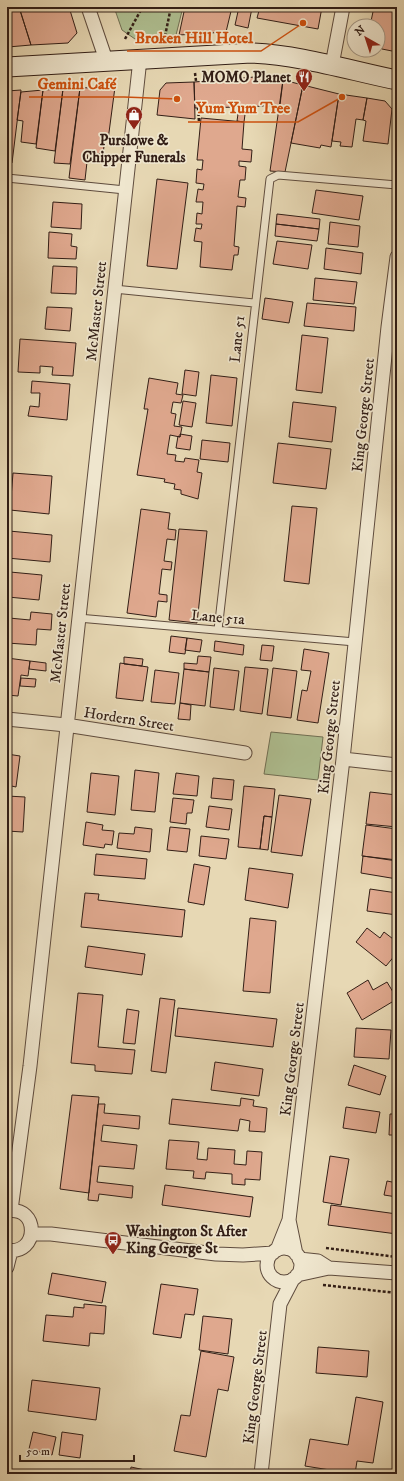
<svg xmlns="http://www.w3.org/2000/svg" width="404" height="1481" font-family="'IM FELL DW Pica',serif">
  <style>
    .green { fill: #afc092; stroke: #706f54 }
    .building { fill: #dfa88e; stroke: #321e16 }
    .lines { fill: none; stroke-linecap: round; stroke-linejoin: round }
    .service-casing { stroke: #5f4c3e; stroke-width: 9 }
    .minor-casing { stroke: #5f4c3e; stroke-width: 15 }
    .secondary-casing { stroke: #321e16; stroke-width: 21 }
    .path { stroke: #321e16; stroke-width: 2.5; stroke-dasharray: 3 2; stroke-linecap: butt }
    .service { stroke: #efe6ce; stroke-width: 7 }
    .minor { stroke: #efe6ce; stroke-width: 13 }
    .secondary { stroke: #efe6ce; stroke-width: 19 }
    .labels { text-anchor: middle; stroke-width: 3.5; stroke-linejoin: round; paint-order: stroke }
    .poi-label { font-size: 15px; font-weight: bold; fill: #321e16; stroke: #efe6ce; text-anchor: end }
    .street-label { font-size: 15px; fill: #321e16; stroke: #efe6ce }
    .leader { fill: none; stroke: #cd500e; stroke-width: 1.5 }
    .callout-dot { fill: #cd500e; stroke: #efe6ce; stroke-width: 1.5 }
    .callout-label { font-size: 16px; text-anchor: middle; font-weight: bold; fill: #cd500e; stroke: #efe6ce; stroke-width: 3.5; stroke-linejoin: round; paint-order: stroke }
  </style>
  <rect width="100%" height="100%" fill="#e7d8b4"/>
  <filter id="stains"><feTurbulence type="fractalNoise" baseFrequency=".005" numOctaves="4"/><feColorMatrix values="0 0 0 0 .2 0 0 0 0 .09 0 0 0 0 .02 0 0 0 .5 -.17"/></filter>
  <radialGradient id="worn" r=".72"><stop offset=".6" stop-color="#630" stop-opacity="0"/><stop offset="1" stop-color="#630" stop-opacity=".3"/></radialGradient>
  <path class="green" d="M 114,7 L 183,7 L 176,35 L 135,39 L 122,30 Z
    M 271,732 L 323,737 L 318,780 L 264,774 Z"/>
  <path class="building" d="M 7,7 L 19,7 L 31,45 L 8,47 Z
    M 19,7 L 69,7 L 77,33 L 68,43 L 31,45 Z
    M 185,7 L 232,7 L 226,32 L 179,35 Z
    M 239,7 L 252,8 L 248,28 L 235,25 Z
    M 260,7 L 322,7 L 318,29 L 257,18 Z
    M 374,7 L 397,7 L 397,52 L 382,49 L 378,43 L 378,26 L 370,26 Z
    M 267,76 L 283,80 L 280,105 L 246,107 L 244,122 L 237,121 L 239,107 L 195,108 L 194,82 Z
    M 283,80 L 303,85 L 285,172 L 270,171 Z
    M 194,82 L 195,119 L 157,115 L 160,90 L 166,83 Z
    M 303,85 L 339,94 L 331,147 L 321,145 L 320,148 L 291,143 Z
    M 115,87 L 108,140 L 105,139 L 103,154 L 88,153 L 85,180 L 69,178 L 80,88 Z
    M 80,88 L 70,164 L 54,163 L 63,89 Z
    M 63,89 L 55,151 L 36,148 L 43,90 Z
    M 21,90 L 12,163 L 7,162 L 7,91 Z
    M 43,90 L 36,144 L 21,142 L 23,121 L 17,120 L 21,92 Z
    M 339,94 L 367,98 L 363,120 L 356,119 L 352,147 L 340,146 L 341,142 L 332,141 Z
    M 367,98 L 385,101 L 392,109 L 388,144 L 363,141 L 366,121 L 363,120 Z
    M 201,118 L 244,122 L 242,149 L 252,150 L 251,162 L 239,161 L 239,166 L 246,167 L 245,180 L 240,180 L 238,197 L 246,198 L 245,207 L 237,206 L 234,246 L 239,247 L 238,255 L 234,255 L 232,270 L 200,267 L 202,242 L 194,241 L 196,228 L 201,229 L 202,224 L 196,224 L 197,213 L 202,214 L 203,202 L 196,202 L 198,189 L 203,190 L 204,184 L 196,183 L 197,169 L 202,170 L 203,160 L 197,160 Z
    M 157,179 L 188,183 L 177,269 L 147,266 Z
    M 316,190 L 363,196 L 359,220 L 312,213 Z
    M 53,202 L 82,204 L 81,229 L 51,227 Z
    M 277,214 L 320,219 L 319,229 L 276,224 Z
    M 330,222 L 360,226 L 358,247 L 328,244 Z
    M 276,224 L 319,229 L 317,241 L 275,236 Z
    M 49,232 L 72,234 L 71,246 L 77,247 L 76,259 L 48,258 Z
    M 277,241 L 312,245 L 308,269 L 273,264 Z
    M 326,248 L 363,253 L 361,274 L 324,269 Z
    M 53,266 L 77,267 L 76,294 L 51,293 Z
    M 315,278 L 357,282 L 354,304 L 313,300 Z
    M 265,298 L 293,302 L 289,323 L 262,319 Z
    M 307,303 L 356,307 L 354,331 L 304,326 Z
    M 47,307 L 72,308 L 70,331 L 45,329 Z
    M 302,335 L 328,338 L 322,393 L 296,390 Z
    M 20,339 L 76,343 L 73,376 L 52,375 L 53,367 L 40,366 L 40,373 L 18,372 Z
    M 185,370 L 199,372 L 196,396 L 182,394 Z
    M 211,375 L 237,378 L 232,426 L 206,423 Z
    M 149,378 L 178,383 L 176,394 L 183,395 L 181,403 L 173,402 L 171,413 L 176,414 L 174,426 L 182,427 L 180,437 L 170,435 L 167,454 L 176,455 L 175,461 L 184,462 L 185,458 L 199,460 L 197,472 L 202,473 L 198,499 L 181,494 L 181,490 L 174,489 L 175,484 L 164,482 L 165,479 L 137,475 L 148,409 L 144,409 Z
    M 32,381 L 70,384 L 67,420 L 28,416 L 30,406 L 39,407 L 40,393 L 31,393 Z
    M 183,401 L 196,403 L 192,427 L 179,425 Z
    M 293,402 L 336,407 L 332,442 L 289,437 Z
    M 180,434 L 192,436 L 190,450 L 176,448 L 178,436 L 180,437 Z
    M 202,440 L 230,443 L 228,462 L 200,459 Z
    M 278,443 L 331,449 L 326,489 L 273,483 Z
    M 13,473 L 52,476 L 49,514 L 10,510 Z
    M 292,506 L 317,508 L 309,584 L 284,581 Z
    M 141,509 L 170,513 L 168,529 L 176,530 L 175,540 L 167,539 L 164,561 L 172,562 L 171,570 L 162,569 L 159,594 L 167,595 L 167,602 L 158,601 L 156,617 L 127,613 Z
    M 179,529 L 207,531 L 197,623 L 169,620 Z
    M 9,531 L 52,535 L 50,562 L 7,558 Z
    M 10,572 L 42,575 L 39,600 L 8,597 Z
    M 31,612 L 52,614 L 51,630 L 37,629 L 36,645 L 7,643 L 9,618 L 30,620 Z
    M 171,636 L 187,638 L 185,654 L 169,652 Z
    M 187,638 L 202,640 L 200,652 L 185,650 Z
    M 215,641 L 244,645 L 243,655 L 214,651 Z
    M 262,645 L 274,646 L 272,661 L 260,660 Z
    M 304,649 L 329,653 L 318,723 L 297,720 L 302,690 L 307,691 L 311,671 L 301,670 Z
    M 198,656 L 211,657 L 209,672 L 184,669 L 184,663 L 197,664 Z
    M 124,657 L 143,659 L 142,666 L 124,664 Z
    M 7,658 L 30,661 L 28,676 L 21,675 L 18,696 L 7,695 Z
    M 30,661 L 46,663 L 46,671 L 29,669 Z
    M 120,663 L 148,667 L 143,701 L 116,698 Z
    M 245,667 L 268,669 L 262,714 L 240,711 Z
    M 214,668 L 239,671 L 234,710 L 210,707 Z
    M 273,668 L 297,671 L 291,718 L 267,715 Z
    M 184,669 L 209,672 L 205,706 L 180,703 Z
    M 155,670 L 179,673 L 175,704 L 151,702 Z
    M 21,678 L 36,679 L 35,687 L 20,686 Z
    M 180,703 L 191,705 L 190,720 L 178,719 Z
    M 7,754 L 20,756 L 16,787 L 7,785 Z
    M 135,770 L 159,773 L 155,812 L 131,810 Z
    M 91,773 L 119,776 L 115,815 L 87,812 Z
    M 176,773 L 199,776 L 197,796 L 173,794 Z
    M 213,778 L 234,780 L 232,800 L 211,798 Z
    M 244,786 L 275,789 L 272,817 L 264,816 L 260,849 L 238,847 Z
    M 370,792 L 397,795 L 397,827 L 366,824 Z
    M 279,795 L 311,799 L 302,856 L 271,852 Z
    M 7,796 L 25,797 L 23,832 L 7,831 Z
    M 173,798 L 194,800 L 192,813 L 187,813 L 186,824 L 170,822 Z
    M 209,806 L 232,809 L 229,830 L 206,827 Z
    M 264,816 L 272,817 L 268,850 L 260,849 Z
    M 86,822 L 103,825 L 102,830 L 114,831 L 112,845 L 105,844 L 104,848 L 83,845 Z
    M 366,825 L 397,829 L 397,860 L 362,856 Z
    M 135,827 L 152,829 L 150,852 L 117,848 L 119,833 L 134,834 Z
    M 170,827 L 190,829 L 187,852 L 167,850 Z
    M 201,836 L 229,839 L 226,859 L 199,856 Z
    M 7,850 L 11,850 L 7,884 Z
    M 96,854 L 147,859 L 145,879 L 94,875 Z
    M 363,856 L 397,861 L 397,879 L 361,873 Z
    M 194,864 L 210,867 L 204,905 L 188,902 Z
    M 249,868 L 293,874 L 288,908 L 245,900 Z
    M 370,889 L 397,893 L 397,915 L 367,911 Z
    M 85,893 L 99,894 L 98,900 L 185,910 L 182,937 L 81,927 Z
    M 250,918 L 276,921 L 270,993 L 243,991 Z
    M 367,928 L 380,938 L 384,932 L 397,942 L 397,955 L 396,954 L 386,966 L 356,942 Z
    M 88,946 L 145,954 L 142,975 L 85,967 Z
    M 368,980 L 373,990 L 387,982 L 393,992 L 397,990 L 397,999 L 362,1020 L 347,993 Z
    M 78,993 L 103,995 L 98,1047 L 135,1050 L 132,1074 L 95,1071 L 95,1065 L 71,1063 Z
    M 7,994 L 11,994 L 9,1009 L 7,1009 Z
    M 160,998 L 175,1000 L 166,1073 L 151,1071 Z
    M 178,1008 L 277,1019 L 273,1047 L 175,1036 Z
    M 127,1009 L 139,1011 L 135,1044 L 123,1043 Z
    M 356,1028 L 391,1030 L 389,1059 L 354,1057 Z
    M 215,1062 L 263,1069 L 259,1096 L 211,1090 Z
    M 354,1065 L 386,1076 L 380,1095 L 348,1085 Z
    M 72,1095 L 99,1097 L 89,1193 L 60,1189 Z
    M 241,1098 L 254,1100 L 253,1106 L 267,1108 L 265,1132 L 249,1131 L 250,1121 L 240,1119 L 238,1131 L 169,1124 L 172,1099 L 240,1106 Z
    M 98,1104 L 105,1104 L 104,1113 L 140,1116 L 139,1129 L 103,1125 L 101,1141 L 137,1145 L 134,1169 L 99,1166 L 97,1182 L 133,1186 L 132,1198 L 99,1194 L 98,1201 L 88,1200 Z
    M 346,1107 L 380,1112 L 376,1133 L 343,1128 Z
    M 390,1114 L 397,1114 L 397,1135 L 389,1135 Z
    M 169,1140 L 199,1142 L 197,1159 L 207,1160 L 208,1148 L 235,1150 L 234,1164 L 246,1165 L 247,1151 L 262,1152 L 260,1180 L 245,1179 L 245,1185 L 232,1184 L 232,1174 L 206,1172 L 205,1179 L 193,1178 L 194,1171 L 166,1169 Z
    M 330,1156 L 349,1159 L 341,1205 L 323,1202 Z
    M 387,1181 L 397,1183 L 397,1197 L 384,1195 Z
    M 165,1185 L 253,1197 L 250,1217 L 162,1205 Z
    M 331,1205 L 397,1214 L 397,1234 L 328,1225 Z
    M 52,1273 L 106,1282 L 102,1303 L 48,1294 Z
    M 161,1284 L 198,1289 L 194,1315 L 185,1314 L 181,1338 L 153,1334 Z
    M 84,1304 L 106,1306 L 104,1334 L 90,1333 L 89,1346 L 43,1341 L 46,1315 L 73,1317 L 74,1307 L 84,1308 Z
    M 203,1316 L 232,1319 L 228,1354 L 199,1350 Z
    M 318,1347 L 369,1351 L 367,1377 L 316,1373 Z
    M 201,1351 L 234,1357 L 228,1391 L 218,1389 L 206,1457 L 174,1451 L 181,1415 L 190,1416 Z
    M 32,1380 L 100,1388 L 96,1420 L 28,1411 Z
    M 356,1397 L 383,1402 L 373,1463 L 357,1461 L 355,1474 L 305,1466 L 310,1439 L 348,1445 Z
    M 33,1432 L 56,1437 L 52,1455 L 29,1449 Z
    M 62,1432 L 83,1435 L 80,1458 L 59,1455 Z
    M 131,1467 L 159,1473 L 159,1474 L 130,1474 Z"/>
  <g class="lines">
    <defs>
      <path id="service" d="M 7,178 L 125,190
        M 114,289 L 254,303
        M 78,618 L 355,642
        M 218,630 L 270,179 L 278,175 L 397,185"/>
      <path id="minor" d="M 88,7 L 106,60
        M 332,65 L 343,7
        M 7,719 L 66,725 L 245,753
        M 343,759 L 397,765
        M 11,1210 L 30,1066 L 140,59
        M 7,1211 C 40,1205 39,1256 7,1250
        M 289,1220 L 296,1254
        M 32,1234 L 51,1234 L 216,1254 L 243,1255 L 273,1253
        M267 1265a17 17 0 1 1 34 0a17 17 0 1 1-34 0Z
        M 277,1250 L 289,1220 L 343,759 L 388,327 L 397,257
        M 299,1259 L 318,1261 L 329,1268
        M 7,1267 L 11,1251
        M 297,1275 L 329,1268 L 397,1273
        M 261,1474 L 280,1304 L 293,1279"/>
      <path id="secondary" d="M 7,67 L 251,53 C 301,55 348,70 397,80"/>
    </defs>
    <use href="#service" class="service-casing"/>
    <use href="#minor" class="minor-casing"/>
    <use href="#secondary" class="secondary-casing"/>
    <path class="path" d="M 139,7 L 146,10 L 147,7
      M 125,39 L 142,8
      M 164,41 L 171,7
      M 195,73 L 196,81
      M 198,108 L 199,122
      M 320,757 L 330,758
      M 326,1248 L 397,1257
      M 323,1285 L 397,1293"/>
    <use href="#service" class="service"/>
    <use href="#minor" class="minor"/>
    <use href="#secondary" class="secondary"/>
  </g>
  <defs>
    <symbol id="restaurant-pin" viewBox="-11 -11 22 30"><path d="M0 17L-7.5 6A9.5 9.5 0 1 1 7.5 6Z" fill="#8f2418" stroke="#efe6ce"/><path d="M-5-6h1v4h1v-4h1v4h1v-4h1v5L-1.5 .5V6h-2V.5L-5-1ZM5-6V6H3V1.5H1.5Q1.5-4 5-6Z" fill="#fff"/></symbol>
    <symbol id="shop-pin" viewBox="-11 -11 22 30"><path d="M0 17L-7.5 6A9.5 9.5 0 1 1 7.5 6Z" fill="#8f2418" stroke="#efe6ce"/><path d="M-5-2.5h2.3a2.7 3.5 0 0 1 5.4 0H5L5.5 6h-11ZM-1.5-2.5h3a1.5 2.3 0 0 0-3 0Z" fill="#fff"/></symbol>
    <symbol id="bus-pin" viewBox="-11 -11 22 30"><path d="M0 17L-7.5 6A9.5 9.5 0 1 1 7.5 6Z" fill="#8f2418" stroke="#efe6ce"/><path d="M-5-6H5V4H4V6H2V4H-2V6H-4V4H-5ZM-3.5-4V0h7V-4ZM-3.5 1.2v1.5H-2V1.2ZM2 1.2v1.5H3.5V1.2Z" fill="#fff"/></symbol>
  </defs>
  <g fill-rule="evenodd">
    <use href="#restaurant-pin" x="294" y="67" width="20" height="27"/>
    <use href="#shop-pin" x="124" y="105" width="20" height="27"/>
    <use href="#bus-pin" x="103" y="1230" width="20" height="27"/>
  </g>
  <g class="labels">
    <g class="poi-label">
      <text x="291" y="82">MOMO Planet</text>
      <text x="134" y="145" text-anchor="middle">Purslowe &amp;<tspan x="134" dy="17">Chipper Funerals</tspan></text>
      <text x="126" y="1236" text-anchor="start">Washington St After<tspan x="126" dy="17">King George St</tspan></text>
    </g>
    <g class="street-label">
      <text transform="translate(96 311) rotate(-84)" y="5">McMaster Street</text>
      <text transform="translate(237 339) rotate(-84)" y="5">Lane 51</text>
      <text transform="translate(363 415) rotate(-84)" y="5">King George Street</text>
      <text transform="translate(218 617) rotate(5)" y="5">Lane 51a</text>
      <text transform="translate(60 633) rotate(-84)" y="5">McMaster Street</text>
      <text transform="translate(129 719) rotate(9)" y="5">Hordern Street</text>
      <text transform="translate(329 737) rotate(-84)" y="5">King George Street</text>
      <text transform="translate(292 1059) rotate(-83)" y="5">King George Street</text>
      <text transform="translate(255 1387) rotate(-83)" y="5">King George Street</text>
    </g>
  </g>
  <path class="leader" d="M303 23L261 51H127M177 99L124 97H29M342 97L298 122H188"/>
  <g class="callout-dot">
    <circle cx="303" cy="23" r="4"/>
    <circle cx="177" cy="99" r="4"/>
    <circle cx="342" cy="97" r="4"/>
  </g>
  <g class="callout-label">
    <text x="194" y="43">Broken Hill Hotel</text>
    <text x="77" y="89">Gemini Café</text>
    <text x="243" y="113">Yum Yum Tree</text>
  </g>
  <rect width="404" height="1481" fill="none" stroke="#e7d8b4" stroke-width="24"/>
  <rect x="8" y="8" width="388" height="1465" fill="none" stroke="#321e16" stroke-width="2"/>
  <rect x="12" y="12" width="380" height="1457" fill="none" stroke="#321e16"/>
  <g transform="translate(366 38) rotate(321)"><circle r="19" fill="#efe6ce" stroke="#a39684"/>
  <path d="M0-3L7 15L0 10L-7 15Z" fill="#8f2418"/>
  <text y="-6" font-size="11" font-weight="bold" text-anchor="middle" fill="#321e16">N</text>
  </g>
  <path d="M20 1455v6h114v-6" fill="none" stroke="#321e16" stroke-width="2"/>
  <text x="26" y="1455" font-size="12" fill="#321e16" stroke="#efe6ce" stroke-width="3" paint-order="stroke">50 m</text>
  <rect width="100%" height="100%" filter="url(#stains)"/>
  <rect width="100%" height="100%" fill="url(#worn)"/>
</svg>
